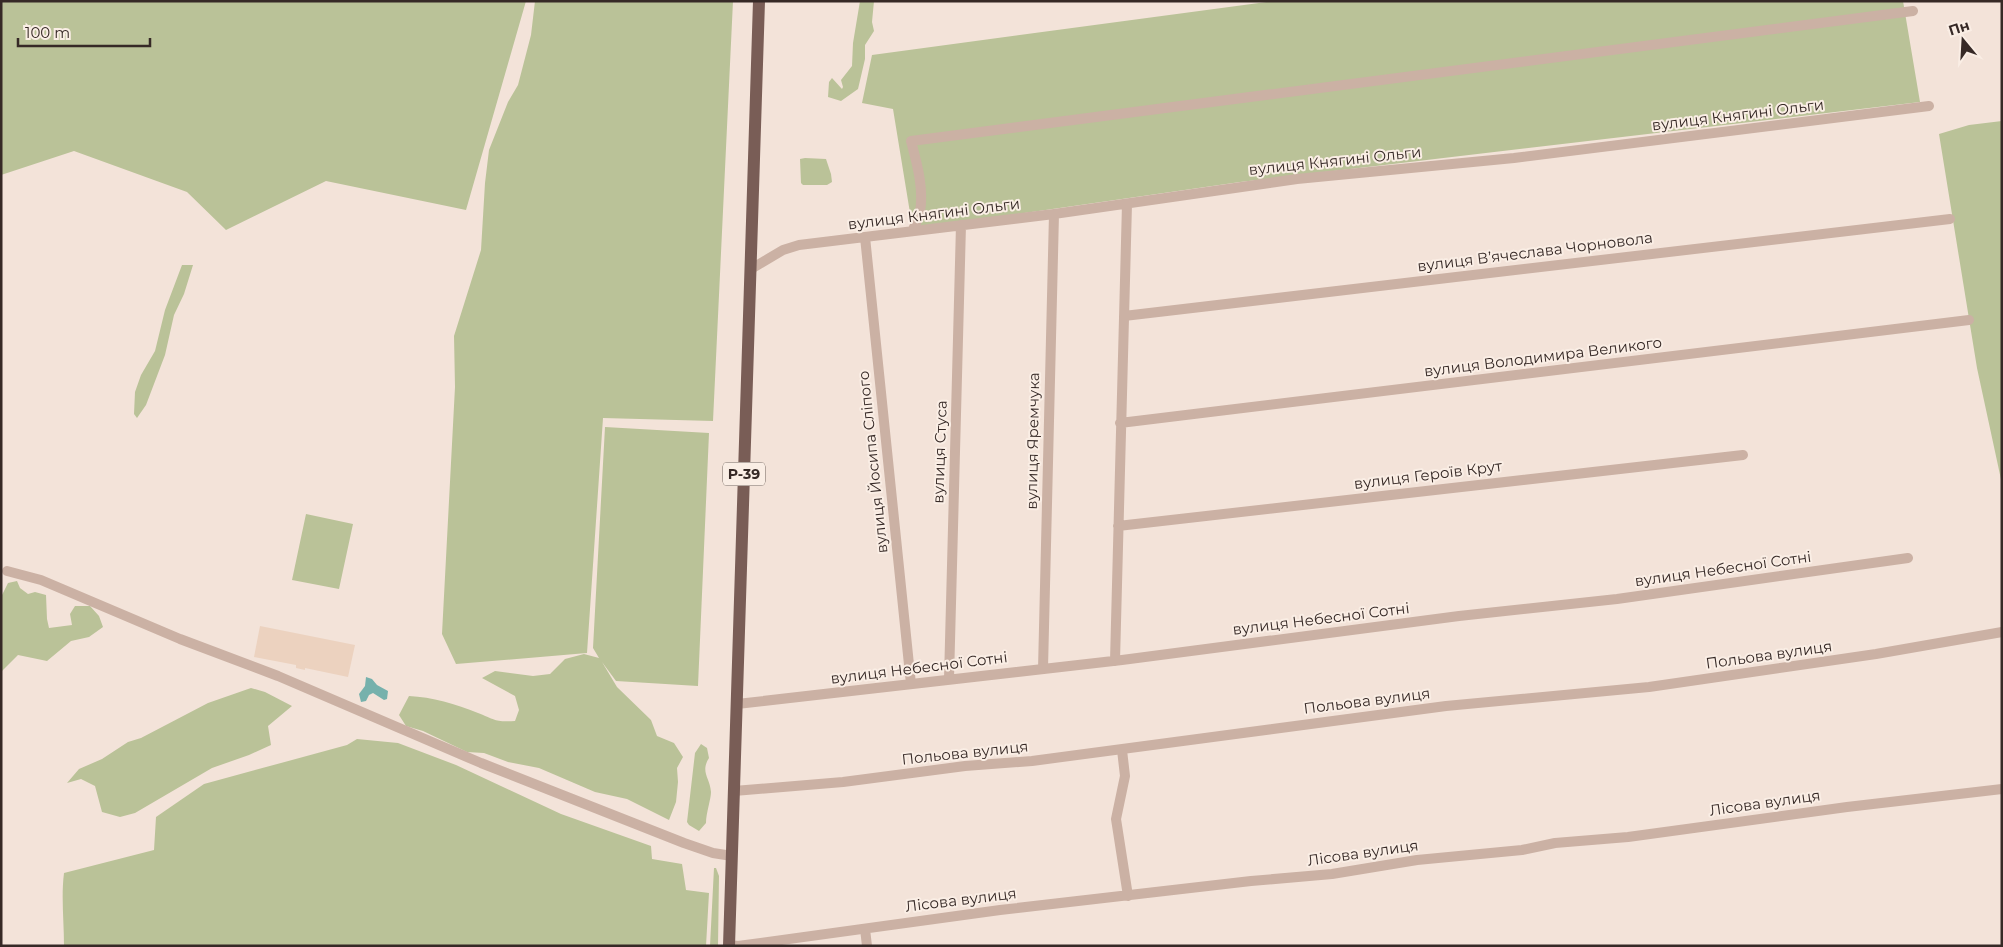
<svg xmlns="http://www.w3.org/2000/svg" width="2003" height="947" font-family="Montserrat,sans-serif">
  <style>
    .green { fill: #bac298 }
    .plaza { fill: #ecd2bf }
    .water { fill: #76b1ac }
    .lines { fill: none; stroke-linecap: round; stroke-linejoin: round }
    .minor { stroke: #cbb1a4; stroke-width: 10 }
    .major { stroke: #795d56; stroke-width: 12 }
    .labels { text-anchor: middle; stroke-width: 4; stroke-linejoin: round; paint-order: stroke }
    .shield { fill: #faeee5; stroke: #71645f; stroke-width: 1 }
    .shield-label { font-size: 14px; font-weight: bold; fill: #362926 }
    .street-label { font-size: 15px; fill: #362926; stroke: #faeee5 }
  </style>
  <rect width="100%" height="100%" fill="#f3e3d9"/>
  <path class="green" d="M 1,1 L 526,1 L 466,210 L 326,181 L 226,230 L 187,192 L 74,151 L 1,175 Z
    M 535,1 L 733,1 L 713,421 L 603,418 L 587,653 L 456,664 L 442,634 L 455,387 L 454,336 L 481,250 L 485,183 L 489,150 L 508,102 L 518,85 L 531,35 Z
    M 860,1 L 874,1 L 872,22 L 874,31 L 865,45 L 865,59 L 858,89 L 841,101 L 828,97 L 829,82 L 832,78 L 842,89 L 843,87 L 841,80 L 852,66 L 853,43 Z
    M 1273,1 L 1903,1 L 1920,102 L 1240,182 L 920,228 L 912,225 L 893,109 L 862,103 L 872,55 Z
    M 2002,121 L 2002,484 L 1977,368 L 1939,134 L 1969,125 Z
    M 805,158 L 826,159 L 831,174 L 832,182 L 827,185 L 803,185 L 801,183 L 800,159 Z
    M 182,265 L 193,265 L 184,294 L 174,315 L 165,355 L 146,405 L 137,418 L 134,414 L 135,392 L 141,375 L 155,351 L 165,310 Z
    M 605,427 L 709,433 L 698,686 L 616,681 L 602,662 L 617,687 L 651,720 L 657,736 L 674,743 L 683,757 L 677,768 L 678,782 L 676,802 L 669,820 L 627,799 L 595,792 L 539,768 L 508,762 L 484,753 L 467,752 L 423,731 L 406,726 L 399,715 L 409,696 C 432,697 456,704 478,713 C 496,720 494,722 515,721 L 519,710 L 515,696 L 482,678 L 495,671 L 533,676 L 550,674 L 565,659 L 584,654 L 599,658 L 593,648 Z
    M 306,514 L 353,524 L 339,589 L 292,580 Z
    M 17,581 L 20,588 L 28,594 L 35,592 L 46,595 L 47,619 L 49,628 L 72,625 L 70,614 L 75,606 L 90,606 L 99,616 L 103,627 L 89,637 L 71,641 L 47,661 L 18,655 L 1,672 L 1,597 L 8,583 Z
    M 251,688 L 265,692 L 292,706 L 268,726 L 271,745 L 249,755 L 212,768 L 135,813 L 120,817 L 102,812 L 95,786 L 81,779 L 67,783 L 79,769 L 102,759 L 128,742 L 141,738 L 208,703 Z
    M 357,739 L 398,743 L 456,765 L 561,814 L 651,846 L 652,859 L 682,864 L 686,890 L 709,893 L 706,946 L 64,946 C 64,921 61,897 64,873 L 154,850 L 156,817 L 204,784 L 347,745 Z
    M 701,744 L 707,748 L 709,758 C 700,772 710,778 711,792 C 711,799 706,813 706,823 L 699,831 L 689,825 L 687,822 L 695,753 Z
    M 714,868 L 716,868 L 719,876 L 718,946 L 710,946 Z"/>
  <path class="plaza" d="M 260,626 L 355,645 L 348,677 L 305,668 L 305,670 L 296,668 L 296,665 L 254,657 Z"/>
  <path class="water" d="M 366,677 L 372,679 L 377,685 L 388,691 L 387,699 L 384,700 L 373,693 L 369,695 L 366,701 L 361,702 L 359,694 L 365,686 Z"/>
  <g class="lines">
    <path class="minor" d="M 912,231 C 915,225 919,219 920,212 C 924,188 917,164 911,141 L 1913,11
      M 865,237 L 911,684
      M 751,269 L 783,250 L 799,245 L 1054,214 L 1297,179 L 1514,158 L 1929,106
      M 1124,316 L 1950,219
      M 1120,423 L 1969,320
      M 1118,526 L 1743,455
      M 7,571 L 41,580 L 180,639 L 278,676 L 481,763 L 684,843 L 713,853 L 732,856
      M 1115,661 L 1127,204
      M 1043,669 L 1054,214
      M 949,679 L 961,225
      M 737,704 L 1122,660 L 1459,616 L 1617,599 L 1908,558
      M 1122,750 L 1125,776 L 1116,819 L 1128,896
      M 734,791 L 843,782 L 965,766 L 1032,761 L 1446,706 L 1649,687 L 1876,654 L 2002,632
      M 865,929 L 867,946
      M 729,945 L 738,946 L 1000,910 L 1251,881 L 1332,874 L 1417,860 L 1522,850 L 1555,843 L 1628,837 L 1847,807 L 2002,789"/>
    <path class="major" d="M 729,946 L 759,1"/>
  </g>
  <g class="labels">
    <rect class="shield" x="723" y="462.5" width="42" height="23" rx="4"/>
    <g class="shield-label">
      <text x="744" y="479">Р-39</text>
    </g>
    <g class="street-label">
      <text transform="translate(1738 115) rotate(-7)" y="5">вулиця Княгині Ольги</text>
      <text transform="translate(1335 161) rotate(-6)" y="5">вулиця Княгині Ольги</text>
      <text transform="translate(934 214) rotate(-7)" y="5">вулиця Княгині Ольги</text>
      <text transform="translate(1535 252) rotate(-7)" y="5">вулиця Вʼячеслава Чорновола</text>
      <text transform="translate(1543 357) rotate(-7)" y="5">вулиця Володимира Великого</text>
      <text transform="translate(1033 441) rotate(-89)" y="5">вулиця Яремчука</text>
      <text transform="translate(940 452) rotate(-88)" y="5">вулиця Стуса</text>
      <text transform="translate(873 462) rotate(-96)" y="5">вулиця Йосипа Сліпого</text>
      <text transform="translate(1428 475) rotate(-7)" y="5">вулиця Героїв Крут</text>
      <text transform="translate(1723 569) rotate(-8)" y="5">вулиця Небесної Сотні</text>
      <text transform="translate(1321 619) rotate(-7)" y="5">вулиця Небесної Сотні</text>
      <text transform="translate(1769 655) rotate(-8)" y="5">Польова вулиця</text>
      <text transform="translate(919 668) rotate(-7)" y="5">вулиця Небесної Сотні</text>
      <text transform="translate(1367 701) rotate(-7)" y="5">Польова вулиця</text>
      <text transform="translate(965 753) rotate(-6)" y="5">Польова вулиця</text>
      <text transform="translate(1765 803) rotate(-8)" y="5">Лісова вулиця</text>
      <text transform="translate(1363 853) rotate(-8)" y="5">Лісова вулиця</text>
      <text transform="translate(961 900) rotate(-7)" y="5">Лісова вулиця</text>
    </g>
  </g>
  <rect width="2003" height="947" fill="none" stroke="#362926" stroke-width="5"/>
  <g transform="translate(1963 40) rotate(342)" stroke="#faeee5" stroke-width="4" paint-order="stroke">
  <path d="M0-4L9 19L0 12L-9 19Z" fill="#362926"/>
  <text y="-8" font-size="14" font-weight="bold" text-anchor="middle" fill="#362926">Пн</text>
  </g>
  <path d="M18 38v8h132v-8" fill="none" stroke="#362926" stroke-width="2.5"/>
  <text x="25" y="38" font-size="15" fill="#362926" stroke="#faeee5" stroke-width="4" paint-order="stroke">100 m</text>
</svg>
